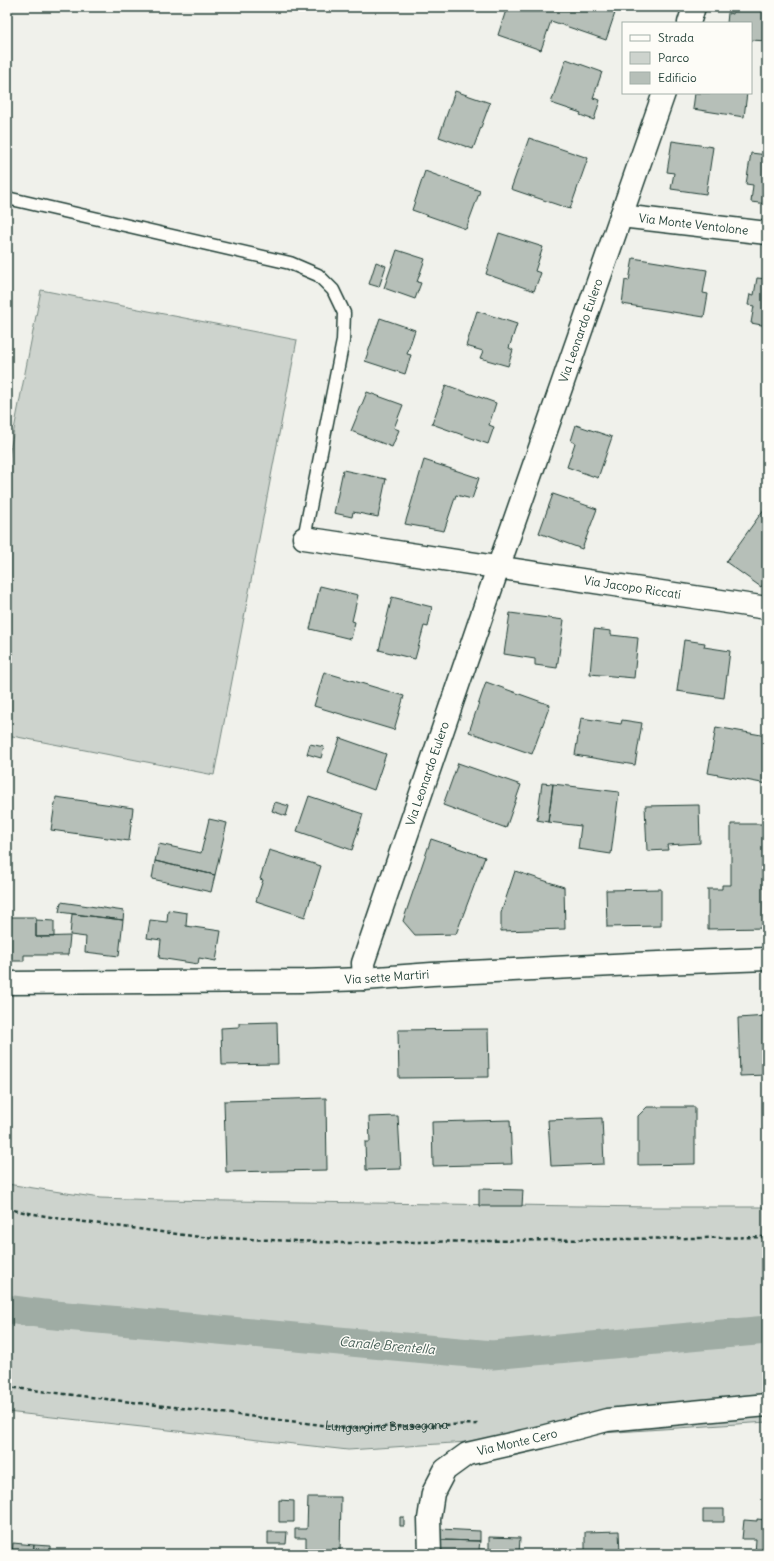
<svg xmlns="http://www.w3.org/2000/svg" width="774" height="1561" font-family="Delius,sans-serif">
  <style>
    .green { fill: #cdd3cd; stroke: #768880 }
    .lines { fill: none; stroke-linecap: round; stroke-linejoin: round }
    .canal { stroke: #9faca4; stroke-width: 29 }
    .building { fill: #b6bfb8; stroke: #1f3d34 }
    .lane-casing { stroke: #1f3d34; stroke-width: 15 }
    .street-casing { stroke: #1f3d34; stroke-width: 25 }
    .secondary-casing { stroke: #1f3d34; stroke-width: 25 }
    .path { stroke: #1f3d34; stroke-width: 2.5; stroke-dasharray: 4 3; stroke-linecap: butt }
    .lane { stroke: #fdfcf7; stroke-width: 12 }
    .street { stroke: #fdfcf7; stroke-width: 22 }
    .secondary { stroke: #fdfcf7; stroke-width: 22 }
    .labels { text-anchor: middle; stroke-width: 3; stroke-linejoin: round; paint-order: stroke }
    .street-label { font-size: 12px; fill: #1f3d34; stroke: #fdfcf7 }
    .water-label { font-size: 13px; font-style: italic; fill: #455e56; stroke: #fdfcf7 }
  </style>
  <rect width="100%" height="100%" fill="#f0f1eb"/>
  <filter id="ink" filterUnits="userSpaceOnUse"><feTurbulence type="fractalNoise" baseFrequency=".025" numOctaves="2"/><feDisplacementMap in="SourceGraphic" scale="8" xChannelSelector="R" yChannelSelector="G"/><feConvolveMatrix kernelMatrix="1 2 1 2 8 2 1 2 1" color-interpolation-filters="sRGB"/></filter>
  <g filter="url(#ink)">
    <path class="green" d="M 41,290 L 297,340 L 214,775 L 7,735 L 7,466 Z
      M 7,1184 L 100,1198 L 160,1200 L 650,1207 L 767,1207 L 767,1422 L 348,1450 L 7,1412 Z"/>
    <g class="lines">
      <path class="canal" d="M 7,1309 L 44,1314 L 492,1355 L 767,1330"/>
    </g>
    <path class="building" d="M 507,7 L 617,7 L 606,40 L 551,21 L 541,50 L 498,35 Z
      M 734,7 L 767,7 L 767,41 L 751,40 L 751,23 L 727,23 L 728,13 L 733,14 Z
      M 566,59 L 602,72 L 593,98 L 600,100 L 594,120 L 580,115 L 581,113 L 551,103 Z
      M 455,91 L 490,103 L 473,149 L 439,137 Z
      M 695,93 L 747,93 L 744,117 L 693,109 Z
      M 529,138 L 588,158 L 570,209 L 511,189 Z
      M 672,141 L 713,147 L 706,194 L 671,189 L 674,173 L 667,172 Z
      M 751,153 L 767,155 L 767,204 L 751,202 L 753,185 L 746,184 Z
      M 425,171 L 480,191 L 466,229 L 412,210 Z
      M 499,233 L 543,247 L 535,271 L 541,273 L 534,291 L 486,274 Z
      M 397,250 L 425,259 L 417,282 L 421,283 L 415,299 L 384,288 Z
      M 633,258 L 707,270 L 703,293 L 708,294 L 704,317 L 622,304 L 625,280 L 629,281 Z
      M 376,262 L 386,266 L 379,287 L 369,284 Z
      M 757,278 L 767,279 L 767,326 L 751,323 L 754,306 L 748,305 L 750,294 L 754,295 Z
      M 477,311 L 517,324 L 509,348 L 513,350 L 508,366 L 480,358 L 483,351 L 466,346 Z
      M 380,318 L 415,330 L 407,354 L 411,355 L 405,374 L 365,361 Z
      M 446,385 L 496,403 L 489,425 L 494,427 L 488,444 L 432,424 Z
      M 367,392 L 403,405 L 394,428 L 399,430 L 392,447 L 351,431 Z
      M 576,425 L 612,437 L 598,478 L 567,467 L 575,443 L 571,441 Z
      M 424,460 L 479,478 L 472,499 L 456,495 L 444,531 L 405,524 Z
      M 343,470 L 386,479 L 378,517 L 353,512 L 352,517 L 334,513 Z
      M 553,494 L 597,509 L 582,549 L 539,533 Z
      M 767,505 L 767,579 L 761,587 L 726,562 Z
      M 320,586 L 358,595 L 352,621 L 355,622 L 351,639 L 310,629 Z
      M 392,597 L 432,607 L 428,627 L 424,626 L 415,659 L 379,650 Z
      M 510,613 L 564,620 L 557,668 L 535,665 L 535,659 L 504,654 Z
      M 594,629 L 611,631 L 611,635 L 638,638 L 634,678 L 590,674 Z
      M 684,640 L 705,643 L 704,647 L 730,651 L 724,698 L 677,691 Z
      M 324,672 L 404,696 L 394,730 L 314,706 Z
      M 486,682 L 550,705 L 532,754 L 469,732 Z
      M 581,718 L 621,724 L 622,720 L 642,723 L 635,765 L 575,755 Z
      M 716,727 L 767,736 L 767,784 L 708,773 Z
      M 340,738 L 386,754 L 374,790 L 328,773 Z
      M 310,744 L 324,747 L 321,758 L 307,754 Z
      M 458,763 L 521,785 L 506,828 L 443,805 Z
      M 542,783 L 553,784 L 548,822 L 537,820 Z
      M 553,784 L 619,792 L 611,854 L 578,849 L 581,826 L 548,822 Z
      M 309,796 L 363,814 L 352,850 L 297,831 Z
      M 56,797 L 133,808 L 129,841 L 51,830 Z
      M 275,802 L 289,806 L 286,816 L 272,811 Z
      M 699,805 L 700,843 L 667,845 L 668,850 L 647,851 L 645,806 Z
      M 209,819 L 227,823 L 215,875 L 155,861 L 159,844 L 201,853 Z
      M 731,824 L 767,824 L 766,928 L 708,929 L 708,889 L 722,889 L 722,885 L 731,885 Z
      M 431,839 L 485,857 L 456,934 L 415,935 L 403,921 Z
      M 269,850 L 321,866 L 305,917 L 256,901 L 263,880 L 260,879 Z
      M 155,861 L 215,875 L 211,892 L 152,879 Z
      M 515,871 L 564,887 L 565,929 L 501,931 L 501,913 Z
      M 661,889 L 661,926 L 607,927 L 606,890 Z
      M 61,902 L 124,911 L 123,920 L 59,912 Z
      M 168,910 L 187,913 L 186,926 L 221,931 L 216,961 L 199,958 L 198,964 L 159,958 L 161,940 L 147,938 L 150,920 L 167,922 Z
      M 72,914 L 123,920 L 119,956 L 85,952 L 86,937 L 70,935 Z
      M 7,917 L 36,917 L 36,937 L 70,936 L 68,955 L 24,955 L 24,961 L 7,961 Z
      M 36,920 L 54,921 L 54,937 L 36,937 Z
      M 767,1016 L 767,1075 L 740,1076 L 738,1018 Z
      M 277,1022 L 278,1064 L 222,1065 L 221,1028 L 239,1027 L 239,1023 Z
      M 488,1029 L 489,1077 L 399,1078 L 398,1030 Z
      M 326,1098 L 327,1170 L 226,1172 L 224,1101 Z
      M 647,1107 L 695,1107 L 695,1164 L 638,1165 L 638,1116 Z
      M 398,1116 L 401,1169 L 366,1170 L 365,1142 L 370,1142 L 369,1117 Z
      M 602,1118 L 604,1164 L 551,1166 L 548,1120 Z
      M 510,1120 L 512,1164 L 433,1166 L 432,1122 Z
      M 479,1189 L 523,1190 L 522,1206 L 479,1206 Z
      M 308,1497 L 341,1497 L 340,1554 L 306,1554 L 306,1538 L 295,1538 L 295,1529 L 307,1529 Z
      M 279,1500 L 294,1501 L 294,1522 L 279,1522 Z
      M 703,1509 L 724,1509 L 724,1522 L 703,1522 Z
      M 400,1517 L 404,1517 L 404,1526 L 400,1526 Z
      M 757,1519 L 767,1520 L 767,1554 L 755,1554 L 756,1539 L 742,1539 L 744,1520 L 757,1521 Z
      M 440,1529 L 480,1531 L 480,1541 L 439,1540 Z
      M 619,1531 L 620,1554 L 585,1554 L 585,1532 Z
      M 268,1532 L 287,1532 L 286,1544 L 268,1544 Z
      M 489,1537 L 520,1538 L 519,1554 L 439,1554 L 439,1540 L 480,1541 L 479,1549 L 489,1550 Z
      M 13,1543 L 34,1545 L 33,1554 L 12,1554 Z
      M 34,1545 L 50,1546 L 50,1554 L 33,1554 Z"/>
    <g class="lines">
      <defs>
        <path id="lane" d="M 7,198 L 290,263 L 318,275 L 333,290 L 344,313 L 343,341 L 304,538"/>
        <g id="street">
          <path d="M 689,23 L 694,7"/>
          <path id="s2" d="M 621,216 L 767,233"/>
          <path id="s3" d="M 304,538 L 767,608"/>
          <path id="s4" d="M 364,979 L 363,963 L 498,568 L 664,93"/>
          <path id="s5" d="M 430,1554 L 429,1519 L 433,1493 L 445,1470 L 467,1454 L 542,1437 L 607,1420 L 767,1405"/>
        </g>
        <g id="secondary">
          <path id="s6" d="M 7,983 L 304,981 L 364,979 L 432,974 L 633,964 L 767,959"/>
        </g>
      </defs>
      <use href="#lane" class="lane-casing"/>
      <use href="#street" class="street-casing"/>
      <use href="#secondary" class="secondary-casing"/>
      <g class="path">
        <path d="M 7,1209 L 62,1219 L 200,1237 L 343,1243 L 767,1237"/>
        <path id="s1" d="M 7,1387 L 347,1428 L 478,1424"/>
      </g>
      <use href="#lane" class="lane"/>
      <use href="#street" class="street"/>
      <use href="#secondary" class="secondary"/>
    </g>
  </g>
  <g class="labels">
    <g class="street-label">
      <text dy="4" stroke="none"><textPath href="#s2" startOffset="73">Via Monte Ventolone</textPath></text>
      <text dy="4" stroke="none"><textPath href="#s4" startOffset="685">Via Leonardo Eulero</textPath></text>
      <text dy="4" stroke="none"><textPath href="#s3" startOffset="332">Via Jacopo Riccati</textPath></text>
      <text dy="4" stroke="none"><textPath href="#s4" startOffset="216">Via Leonardo Eulero</textPath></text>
      <text dy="4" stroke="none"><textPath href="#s6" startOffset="380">Via sette Martiri</textPath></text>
      <text dy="4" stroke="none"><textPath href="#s1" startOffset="382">Lungargine Brusegana</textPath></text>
      <text dy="4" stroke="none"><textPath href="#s5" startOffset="166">Via Monte Cero</textPath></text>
    </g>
    <g class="water-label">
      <text transform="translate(387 1345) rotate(5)" y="5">Canale Brentella</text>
    </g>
  </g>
  <rect width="774" height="1561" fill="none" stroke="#fdfcf7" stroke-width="24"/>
  <rect x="12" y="12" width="750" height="1537" fill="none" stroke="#1f3d34" stroke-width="1.5" filter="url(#ink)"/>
  <rect x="622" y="22" width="130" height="72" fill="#fdfcf7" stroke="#a4b0a9"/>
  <rect x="630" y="35" width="20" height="6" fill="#fdfcf7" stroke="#a4b0a9"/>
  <text x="658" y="42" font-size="12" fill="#1f3d34">Strada</text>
  <rect x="630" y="52" width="20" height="12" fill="#cdd3cd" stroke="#a4b0a9"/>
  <text x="658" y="62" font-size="12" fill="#1f3d34">Parco</text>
  <rect x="630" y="72" width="20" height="12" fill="#b6bfb8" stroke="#a4b0a9"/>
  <text x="658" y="82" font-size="12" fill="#1f3d34">Edificio</text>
</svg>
